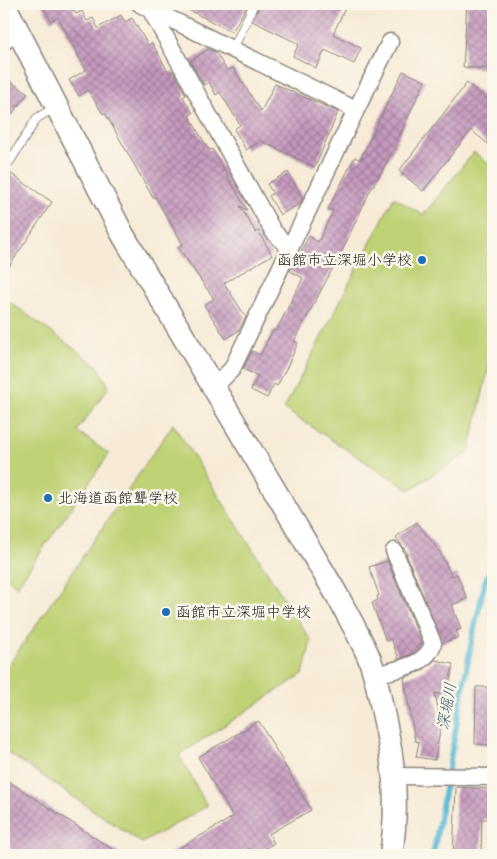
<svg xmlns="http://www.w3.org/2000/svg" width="497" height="859" font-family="Sriracha,'Klee One',sans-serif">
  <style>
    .green { fill: #bfd276; stroke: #6e7749 }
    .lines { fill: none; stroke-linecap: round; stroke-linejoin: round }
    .stream { stroke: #55bad3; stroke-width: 5.5 }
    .building { fill: url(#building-cross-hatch) }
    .lane-casing { stroke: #8a847a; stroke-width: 10 }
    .street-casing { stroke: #8a847a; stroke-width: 19 }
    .secondary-casing { stroke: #8a847a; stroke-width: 25 }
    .lane { stroke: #fff; stroke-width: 8 }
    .street { stroke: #fff; stroke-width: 16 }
    .secondary { stroke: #fff; stroke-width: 22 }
    .poi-dot { fill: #1f6fb2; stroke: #fbf7ec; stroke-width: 2 }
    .labels { text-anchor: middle; stroke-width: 5; stroke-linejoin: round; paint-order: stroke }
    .poi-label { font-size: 15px; fill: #1c1c1c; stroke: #fbf7ec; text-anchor: start }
    .water-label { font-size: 16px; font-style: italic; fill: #335b65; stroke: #fbf7ec }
  </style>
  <defs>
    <pattern id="building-cross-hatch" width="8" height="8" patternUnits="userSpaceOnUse" patternTransform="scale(1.25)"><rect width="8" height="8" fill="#c598be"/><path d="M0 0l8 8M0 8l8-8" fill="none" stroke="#9f7b9a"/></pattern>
  </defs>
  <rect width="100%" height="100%" fill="#fbf7ec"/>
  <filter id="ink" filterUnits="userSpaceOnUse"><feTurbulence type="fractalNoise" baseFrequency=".02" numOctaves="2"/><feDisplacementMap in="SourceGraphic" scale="10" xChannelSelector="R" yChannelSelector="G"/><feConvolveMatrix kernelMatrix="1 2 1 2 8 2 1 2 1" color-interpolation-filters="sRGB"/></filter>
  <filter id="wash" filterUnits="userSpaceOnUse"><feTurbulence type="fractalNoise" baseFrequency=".0096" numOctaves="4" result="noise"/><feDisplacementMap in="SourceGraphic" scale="20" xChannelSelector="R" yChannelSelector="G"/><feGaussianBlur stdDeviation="1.12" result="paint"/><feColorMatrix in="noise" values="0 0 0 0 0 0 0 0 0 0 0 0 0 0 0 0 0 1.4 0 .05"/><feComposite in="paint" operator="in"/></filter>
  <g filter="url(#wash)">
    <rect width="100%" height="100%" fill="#f7ebd7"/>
    <path class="green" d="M 474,152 L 493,168 L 493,349 L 469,452 L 409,490 L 284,409 L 394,197 L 423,215 Z
      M 4,298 L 98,366 L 109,387 L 77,431 L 109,454 L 17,586 L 4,576 Z
      M 173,424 L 311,641 L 303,674 L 179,755 L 207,806 L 142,843 L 4,750 L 4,672 Z"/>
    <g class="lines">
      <path class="stream" d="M 433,855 L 471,644 L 485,581 L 493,564"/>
    </g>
    <g id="blocks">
      <path class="building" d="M 41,4 L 82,4 L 73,9 L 76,14 L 82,11 L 87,21 L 93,18 L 98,28 L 121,15 L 125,22 L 132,18 L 148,45 L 152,43 L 169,73 L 173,71 L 186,95 L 183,97 L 193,113 L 189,116 L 209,150 L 212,149 L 247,210 L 240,206 L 256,233 L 258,231 L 272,255 L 224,283 L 246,317 L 239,330 L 226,339 L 204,305 L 214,299 L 178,247 L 183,244 L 155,197 L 153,198 L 105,113 L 103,114 L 88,90 L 79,96 L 69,80 L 86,70 L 58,17 L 51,21 Z
        M 177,4 L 248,4 L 232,32 Z
        M 260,4 L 347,4 L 333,34 L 361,48 L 354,64 L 325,50 L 316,68 L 293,56 L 299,44 L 252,21 Z
        M 467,4 L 493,4 L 493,62 L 491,61 L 491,69 L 463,67 Z
        M 209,49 L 216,53 L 227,71 L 233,68 L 261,111 L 275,84 L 338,112 L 315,167 L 261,141 L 246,150 L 234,129 L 240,125 L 220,92 L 216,95 L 209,82 L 204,85 L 190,61 Z
        M 403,71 L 425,81 L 387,162 L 369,193 L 343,249 L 294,341 L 298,343 L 286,369 L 277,386 L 274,384 L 267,398 L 251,390 L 258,376 L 243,369 L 252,351 L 260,355 L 273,330 L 276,331 L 303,278 L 290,271 L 309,236 L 318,242 L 333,211 L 328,209 L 355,157 L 360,160 Z
        M 4,77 L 28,93 L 4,125 Z
        M 467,83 L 493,104 L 493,148 L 471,130 L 423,191 L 399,171 Z
        M 4,169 L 52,202 L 4,274 Z
        M 288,172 L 303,198 L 301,203 L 280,215 L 269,196 L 273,193 L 267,184 Z
        M 417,522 L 439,551 L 452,576 L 457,574 L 467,599 L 452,605 L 461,629 L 456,631 L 459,637 L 442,643 L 406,554 L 408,554 L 396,537 Z
        M 387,561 L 422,643 L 413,653 L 399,659 L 391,639 L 386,641 L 372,603 L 378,600 L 377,596 L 379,595 L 369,567 Z
        M 435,660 L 453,664 L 447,696 L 435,693 L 441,725 L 435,760 L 416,757 L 419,742 L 415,741 L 404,678 L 422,671 Z
        M 476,687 L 493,687 L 493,745 L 475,744 Z
        M 259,721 L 311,810 L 269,834 L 274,843 L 254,855 L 250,848 L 237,855 L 167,855 L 233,817 L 198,757 Z
        M 4,778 L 121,855 L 19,855 L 4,845 Z
        M 456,787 L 492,789 L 490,819 L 482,819 L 481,855 L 453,855 Z"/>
    </g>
  </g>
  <g filter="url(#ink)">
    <use href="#blocks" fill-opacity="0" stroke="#8a847a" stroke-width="1"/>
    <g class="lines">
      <defs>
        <path id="lane" d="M 233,49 L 254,4
          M 10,161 L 37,118 L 54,108"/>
        <path id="street" d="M 140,4 L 356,110 L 232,369 L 213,388
          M 150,9 L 273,231 L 290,249
          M 4,42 L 15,26
          M 356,110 L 390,42
          M 375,675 C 396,669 428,666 433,643 L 394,551
          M 395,776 L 493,777"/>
        <path id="secondary" d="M 4,4 L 123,235 L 337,595 C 347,614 358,633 367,653 C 375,670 378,689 382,708 C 394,760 399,802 391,855"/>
      </defs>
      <use href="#lane" class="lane-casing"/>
      <use href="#street" class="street-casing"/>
      <use href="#secondary" class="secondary-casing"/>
      <use href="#lane" class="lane"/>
      <use href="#street" class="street"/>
      <use href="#secondary" class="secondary"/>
    </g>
  </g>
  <g class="poi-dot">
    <circle cx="422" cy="260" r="5"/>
    <circle cx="48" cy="498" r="5"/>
    <circle cx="166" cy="612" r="5"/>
  </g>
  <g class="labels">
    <g class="poi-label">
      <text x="412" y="265" text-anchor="end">函館市立深堀小学校</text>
      <text x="58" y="503">北海道函館聾学校</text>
      <text x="176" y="617">函館市立深堀中学校</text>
    </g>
    <g class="water-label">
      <text transform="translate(446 706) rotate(-80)" y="6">深堀川</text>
    </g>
  </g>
  <rect width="497" height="859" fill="none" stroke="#fbf7ec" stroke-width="20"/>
</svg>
